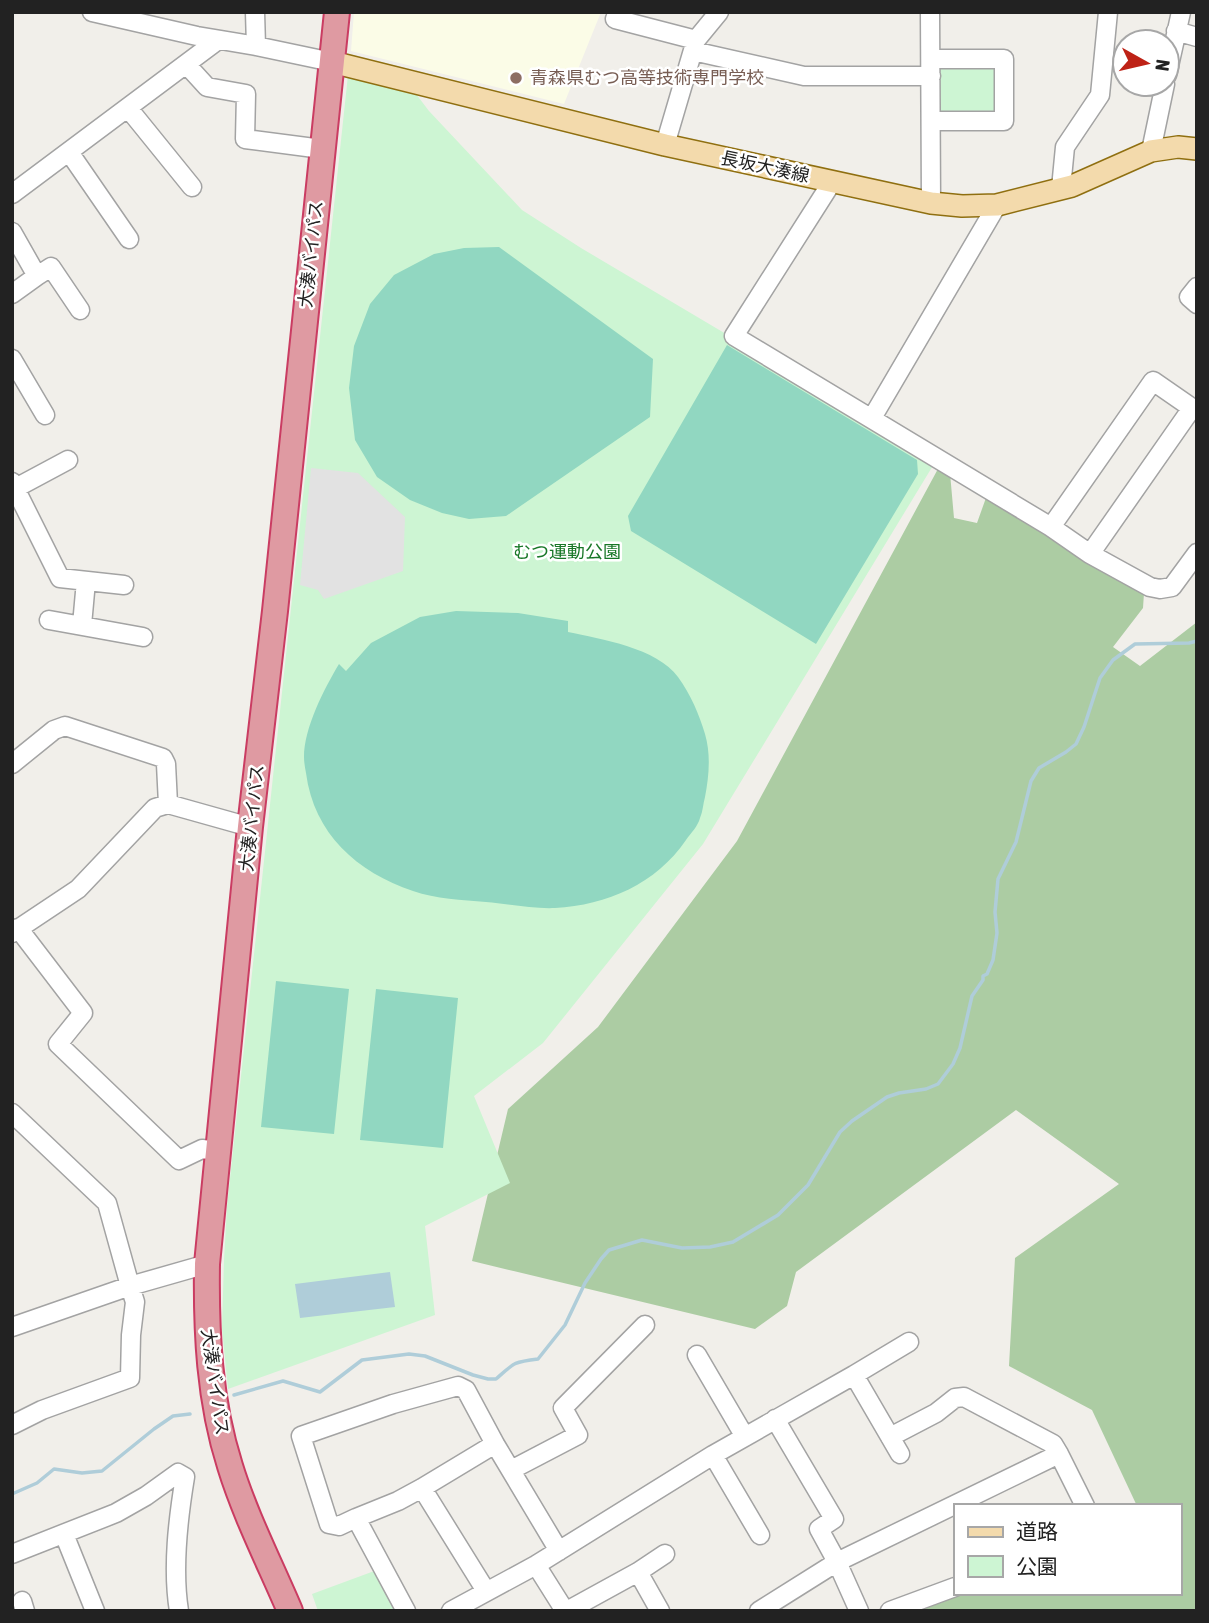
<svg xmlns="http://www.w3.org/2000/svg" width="1209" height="1623" font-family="'Asap Condensed','Noto Sans JP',sans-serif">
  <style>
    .education { fill: #fbfce7 }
    .forest { fill: #accca3 }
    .park { fill: #cdf5d3 }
    .pitch { fill: #91d7c1 }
    .parking { fill: #e2e2e2 }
    .water { fill: #afcdd9 }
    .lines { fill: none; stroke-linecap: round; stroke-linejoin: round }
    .stream { stroke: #afcdd9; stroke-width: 3.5 }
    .minor-casing { stroke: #a3a3a3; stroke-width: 21 }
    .major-casing { stroke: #8f6f10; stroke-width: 24 }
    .highway-casing { stroke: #ca3c62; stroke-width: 28 }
    .minor { stroke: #fff; stroke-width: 18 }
    .major { stroke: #f3daac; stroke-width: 21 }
    .highway { stroke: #df9aa2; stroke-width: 24 }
    .education-dot { fill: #8d6e63; stroke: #fff; stroke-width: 2.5 }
    .labels { text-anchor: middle; stroke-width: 5; stroke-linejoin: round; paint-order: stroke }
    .education-label { font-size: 18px; fill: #785e54; stroke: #fff; text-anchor: start }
    .street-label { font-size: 18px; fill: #222; stroke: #fff }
    .park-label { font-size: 18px; fill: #187727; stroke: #fff }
  </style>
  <rect width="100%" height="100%" fill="#f1efea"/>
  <path class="education" d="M 354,12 L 601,12 L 564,104 L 351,51 Z"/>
  <path class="forest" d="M 939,467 L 950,473 L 954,518 L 977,523 L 987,495 L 1144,593 L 1143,608 L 1113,647 L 1140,666 L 1197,622 L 1197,1611 L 917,1611 L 955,1593 L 1179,1593 L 1179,1506 L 1137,1506 L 1092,1410 L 1009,1366 L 1015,1258 L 1119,1184 L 1016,1110 L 796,1272 L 787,1306 L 755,1329 L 472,1261 L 508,1109 L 598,1027 L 737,841 Z"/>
  <path class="park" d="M 993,66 L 997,69 L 998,107 L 994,115 L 938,113 L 938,69 Z
    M 348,75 L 413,90 L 429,111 L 522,210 L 581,248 L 937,459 L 703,844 L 543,1043 L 474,1096 L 510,1183 L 425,1226 L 435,1315 L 228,1389 L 222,1328 L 224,1260 L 227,1207 Z
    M 377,1570 L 394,1608 L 393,1611 L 318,1611 L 312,1594 Z"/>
  <path class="pitch" d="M 499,247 L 653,359 L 650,417 L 506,516 L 469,519 L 442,513 L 410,500 L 377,477 L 355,440 L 349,388 L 354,346 L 370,304 L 394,275 L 434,254 L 464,248 Z
    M 727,345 L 917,460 L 918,474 L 816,644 L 631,531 L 628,516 Z
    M 456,611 L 518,613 L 568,621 L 568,632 C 601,639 657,648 678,677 C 691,695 699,714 705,734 C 711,754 709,777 705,797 C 703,804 703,811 700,818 C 698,826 691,833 686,840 C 656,884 607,905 555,908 C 534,909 508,904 486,902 C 462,900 436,899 413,891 C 357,872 314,834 306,773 C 305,768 304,762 304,757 C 304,728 324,689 339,664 L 346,671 L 371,643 L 420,617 Z
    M 276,981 L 349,989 L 334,1134 L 261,1127 Z
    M 376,989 L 458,998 L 443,1148 L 360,1140 Z"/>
  <path class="parking" d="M 311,468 L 358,473 L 405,517 L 403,571 L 324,599 L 318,590 L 300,585 Z"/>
  <path class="water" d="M 390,1272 L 395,1307 L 300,1318 L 295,1284 Z"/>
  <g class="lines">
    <path class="stream" d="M 234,1395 L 283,1381 L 320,1392 L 362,1360 L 409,1354 L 425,1356 L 473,1375 L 488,1379 L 496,1379 C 514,1363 513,1362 538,1359 L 565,1325 L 585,1283 L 601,1259 L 609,1250 L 642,1240 L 682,1248 L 710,1247 L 733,1242 L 778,1215 L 808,1185 L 840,1132 L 852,1121 L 887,1097 L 899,1093 L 926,1089 L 938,1084 L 953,1064 L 960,1048 L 972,996 L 983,980 L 983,976 L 987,974 L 993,960 L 997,933 L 995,912 L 998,879 L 1016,842 L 1031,781 L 1039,768 L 1066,752 L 1076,744 L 1084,727 L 1100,678 L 1113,660 L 1135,644 L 1189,643 L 1197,641
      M 12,1494 L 37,1483 L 54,1469 L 82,1473 L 102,1471 L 154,1429 L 173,1416 L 190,1414"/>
    <defs>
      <path id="minor" d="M 92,12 L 197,36 L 256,46 L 332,62
        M 255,12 L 256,46
        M 930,12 L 931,203
        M 615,19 L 696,40
        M 1176,31 L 1197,37
        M 693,51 L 804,76 L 931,76
        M 931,59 L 1004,59 L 1004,121 L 931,121
        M 186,64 L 207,87 L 246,94 L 245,139 L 322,149
        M 1167,75 L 1181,12
        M 128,108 L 192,187
        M 665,145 L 696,40 L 719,12
        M 1151,151 L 1165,84
        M 69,152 L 129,239
        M 832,182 L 734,336 L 1051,527 L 1090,554 L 1150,587 L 1160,589 L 1172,587 L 1197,553
        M 1061,188 L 1065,147 L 1100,95 L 1108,12
        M 12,194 L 218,40
        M 12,232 L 37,276 L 12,294
        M 37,276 L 51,267 L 80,310
        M 1197,287 L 1189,297 L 1197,304
        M 12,359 L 45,415
        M 872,418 L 997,205
        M 12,482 L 60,578 L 124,585
        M 12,490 L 68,460
        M 1051,527 L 1153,381 L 1192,408 L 1090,554
        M 49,620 L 143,637
        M 82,625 L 86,581
        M 12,764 L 54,730 L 65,726 L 163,758 L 166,764 L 168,804
        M 18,928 L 83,1013 L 58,1044 L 179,1160 L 202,1149 L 218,1151
        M 12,933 L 78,889 L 155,808 L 168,804 L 250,827
        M 12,1113 L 107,1203 L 130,1286 L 207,1264
        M 12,1327 L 130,1286 L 135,1302 L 131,1335 L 130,1378 L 42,1410 L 12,1425
        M 697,1355 L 745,1437
        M 854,1375 L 900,1454
        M 775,1419 L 834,1519 L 819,1529 L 837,1562 L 859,1611
        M 890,1437 L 936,1413 L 955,1398 L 964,1397 L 1053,1444 L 1059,1454 L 1085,1506
        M 713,1455 L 760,1535
        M 511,1470 L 578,1435 L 563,1408 L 645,1325
        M 422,1488 L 486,1591
        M 356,1518 L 398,1501 L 422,1488 L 495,1444
        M 64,1534 L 95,1611
        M 12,1554 L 116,1513 L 146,1496 L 178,1473 L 185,1477 C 178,1519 172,1568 179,1611
        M 536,1565 L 565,1611
        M 638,1572 L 660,1611
        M 22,1601 L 25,1611
        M 406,1611 L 356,1518 L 339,1526 L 329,1524 L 301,1436 L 393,1404 L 458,1386 L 466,1390 L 495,1444 L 559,1551
        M 451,1611 L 536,1565 L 713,1455 L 854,1375 L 909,1342
        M 567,1611 L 638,1572 L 665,1554
        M 759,1611 L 837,1562 L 1059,1454
        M 890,1611 L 955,1587"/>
      <path id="major" d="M 332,62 L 665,145 L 931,203 L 962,206 L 997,205 L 1072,186 L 1151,151 L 1178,147 L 1197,149"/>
      <path id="highway" d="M 290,1611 C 270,1564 245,1515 230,1466 C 209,1400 206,1332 207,1264 L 250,827 L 275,611 L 337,12"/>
    </defs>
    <use href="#minor" class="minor-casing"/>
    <use href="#major" class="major-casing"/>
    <use href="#highway" class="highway-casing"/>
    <use href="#minor" class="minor"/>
    <use href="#major" class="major"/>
    <use href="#highway" class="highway"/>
  </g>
  <circle class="education-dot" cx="516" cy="78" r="7"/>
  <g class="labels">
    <g class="education-label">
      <text x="530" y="84">青森県むつ高等技術専門学校</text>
    </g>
    <g class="street-label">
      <text transform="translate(765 167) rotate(12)" y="6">長坂大湊線</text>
      <text transform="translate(311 254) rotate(-84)" y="6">大湊バイパス</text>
      <text transform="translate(252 818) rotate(-84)" y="6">大湊バイパス</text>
      <text transform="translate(215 1382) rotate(82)" y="6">大湊バイパス</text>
    </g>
    <g class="park-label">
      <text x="567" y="558">むつ運動公園</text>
    </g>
  </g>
  <rect width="1209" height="1623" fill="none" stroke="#222222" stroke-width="28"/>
  <rect x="954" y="1504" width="228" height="91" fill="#ffffff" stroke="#a7a7a7" stroke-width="2"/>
  <rect x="968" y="1527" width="35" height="10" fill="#f3daac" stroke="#a7a7a7" stroke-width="2"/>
  <text x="1016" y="1539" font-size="21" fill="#222222">道路</text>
  <rect x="968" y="1556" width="35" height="21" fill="#cdf5d3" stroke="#a7a7a7" stroke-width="2"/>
  <text x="1016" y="1574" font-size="21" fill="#222222">公園</text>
  <g transform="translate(1146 63) rotate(98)"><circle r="33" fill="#ffffff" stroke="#a7a7a7" stroke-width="2"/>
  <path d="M0-5L12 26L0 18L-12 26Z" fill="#be2216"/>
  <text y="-10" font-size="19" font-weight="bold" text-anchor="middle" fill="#222222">N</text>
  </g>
</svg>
